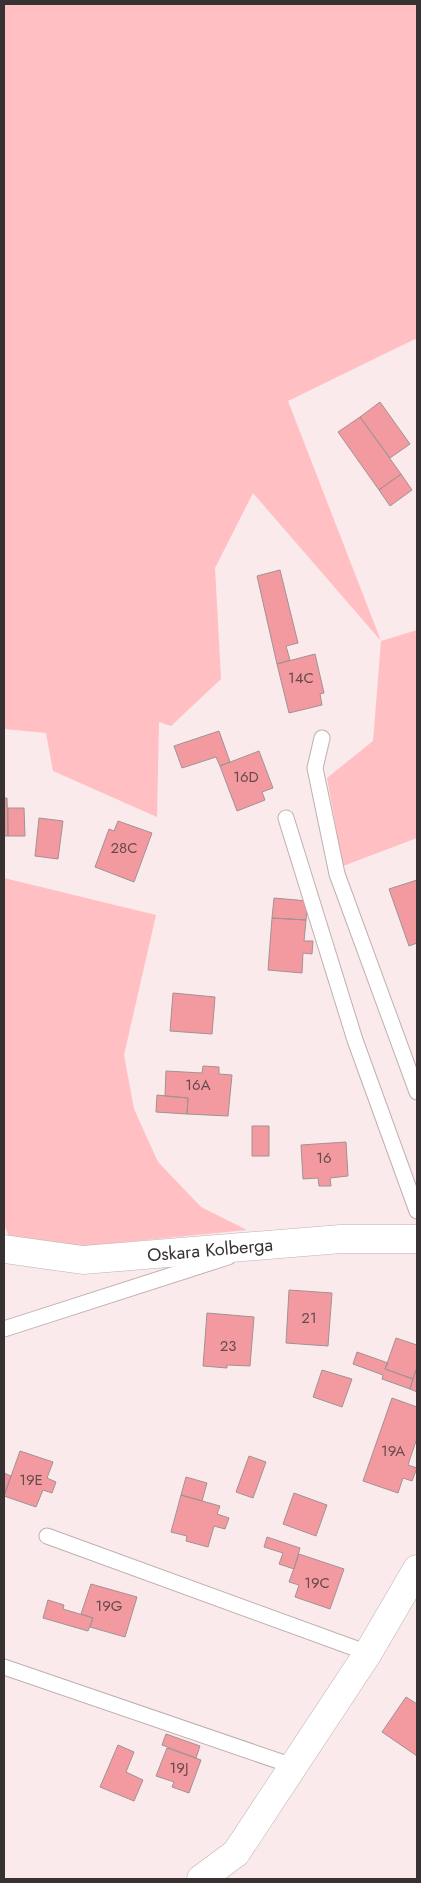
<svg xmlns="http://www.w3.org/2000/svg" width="421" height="1883" font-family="Jost,sans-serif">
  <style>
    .green { fill: #ffbfc3 }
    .building { fill: #f39aa1; stroke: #a19293 }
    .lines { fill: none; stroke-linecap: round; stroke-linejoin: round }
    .service-casing { stroke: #bfb0b0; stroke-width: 17 }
    .minor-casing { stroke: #bfb0b0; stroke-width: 29 }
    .service { stroke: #fff; stroke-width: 15 }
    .minor { stroke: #fff; stroke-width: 28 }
    .labels { text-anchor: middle; stroke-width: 5; stroke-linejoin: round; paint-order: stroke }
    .number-label { font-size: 15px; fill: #664b4d }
    .street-label { font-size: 18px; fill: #373131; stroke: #fff }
  </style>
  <rect width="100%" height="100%" fill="#fbeaeb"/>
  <path class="green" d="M 4,4 L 417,4 L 417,341 L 415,339 L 288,401 L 381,641 L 417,630 L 417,838 L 343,866 L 327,778 L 373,741 L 381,641 L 253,493 L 215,568 L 221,679 L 171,726 L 159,722 L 157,817 L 53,771 L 46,733 L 4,729 Z
    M 4,878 L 156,915 L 124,1055 L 134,1109 L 158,1162 L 201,1207 L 247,1230 L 75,1247 L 9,1237 L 4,1224 Z"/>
  <path class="building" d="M 380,402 L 410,444 L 390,458 L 360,417 Z
    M 360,417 L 401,474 L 379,490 L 338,432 Z
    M 401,474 L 412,490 L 390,506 L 379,490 Z
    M 280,570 L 298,643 L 286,646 L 290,660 L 277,664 L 257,576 Z
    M 315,654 L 324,693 L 320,694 L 322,705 L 289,713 L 277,664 Z
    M 219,731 L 230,762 L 220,766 L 216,757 L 182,768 L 174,746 Z
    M 259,751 L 273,788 L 262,792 L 265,800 L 237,811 L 220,766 Z
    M 4,798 L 7,798 L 8,836 L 4,836 Z
    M 8,808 L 24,808 L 25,836 L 8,836 Z
    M 39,818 L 63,821 L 58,859 L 35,856 Z
    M 118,821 L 152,833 L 134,882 L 95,867 L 109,829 L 114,831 Z
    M 417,880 L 417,943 L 409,946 L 389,889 Z
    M 274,898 L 308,901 L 306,920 L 272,918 Z
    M 272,918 L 306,920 L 304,941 L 313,941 L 312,954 L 303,953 L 302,973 L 268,970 Z
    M 173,993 L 215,997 L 212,1034 L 170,1031 Z
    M 203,1066 L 219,1067 L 219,1074 L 232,1075 L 228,1116 L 187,1114 L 188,1098 L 165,1096 L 166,1071 L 202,1073 Z
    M 157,1095 L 188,1098 L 187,1114 L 156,1112 Z
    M 252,1126 L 269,1126 L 269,1156 L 252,1156 Z
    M 346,1142 L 348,1176 L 330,1178 L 331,1186 L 319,1186 L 318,1178 L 303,1179 L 301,1145 Z
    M 289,1290 L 332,1293 L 328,1346 L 286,1343 Z
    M 207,1313 L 254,1317 L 250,1366 L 227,1365 L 227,1368 L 203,1366 Z
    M 396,1338 L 417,1345 L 417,1367 L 413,1379 L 385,1369 Z
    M 357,1352 L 388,1363 L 385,1369 L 413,1379 L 410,1389 L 382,1379 L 383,1375 L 353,1364 Z
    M 417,1367 L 417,1392 L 410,1389 Z
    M 322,1370 L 352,1379 L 342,1407 L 313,1397 Z
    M 392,1398 L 417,1407 L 417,1438 L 408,1465 L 417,1468 L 412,1481 L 403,1478 L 398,1493 L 363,1481 Z
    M 20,1451 L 53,1462 L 47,1478 L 56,1482 L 52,1493 L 43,1490 L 36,1507 L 4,1496 Z
    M 249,1456 L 266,1462 L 253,1498 L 236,1492 Z
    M 4,1473 L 11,1476 L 4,1496 Z
    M 186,1477 L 207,1483 L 202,1501 L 181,1495 Z
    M 294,1493 L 327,1505 L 316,1536 L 283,1524 Z
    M 181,1495 L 220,1506 L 217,1514 L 229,1518 L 225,1529 L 214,1526 L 208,1547 L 186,1541 L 187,1536 L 171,1532 Z
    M 267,1537 L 300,1548 L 294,1569 L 279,1564 L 283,1553 L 264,1547 Z
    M 299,1554 L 344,1569 L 330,1609 L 295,1597 L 299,1585 L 289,1582 Z
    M 91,1584 L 137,1597 L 125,1637 L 90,1627 L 93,1618 L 81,1614 Z
    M 48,1600 L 64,1605 L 63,1609 L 93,1618 L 88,1631 L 43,1618 Z
    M 406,1697 L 417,1704 L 417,1756 L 382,1732 Z
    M 166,1734 L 200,1746 L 196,1758 L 162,1745 Z
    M 118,1745 L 134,1752 L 126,1772 L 143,1780 L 134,1801 L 100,1787 Z
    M 167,1748 L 201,1760 L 189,1793 L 172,1787 L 174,1782 L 156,1776 Z"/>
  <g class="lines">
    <defs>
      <path id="service" d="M 322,738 L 315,768 L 337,874 L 417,1092
        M 286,818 L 355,1040 L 417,1211
        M 4,1329 L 228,1257
        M 47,1536 L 368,1653
        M 4,1667 L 293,1766"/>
      <path id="minor" d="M 4,1249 L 83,1260 L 341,1239 L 417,1239
        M 201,1879 L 236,1853 L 368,1653 L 417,1569"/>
    </defs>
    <use href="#service" class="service-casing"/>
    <use href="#minor" class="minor-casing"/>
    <use href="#service" class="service"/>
    <use href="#minor" class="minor"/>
  </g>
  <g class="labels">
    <g class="number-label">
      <text x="301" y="683">14C</text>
      <text x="246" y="782">16D</text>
      <text x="124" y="853">28C</text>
      <text x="198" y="1090">16A</text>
      <text x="324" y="1163">16</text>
      <text x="309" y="1323">21</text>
      <text x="228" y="1351">23</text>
      <text x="393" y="1456">19A</text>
      <text x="31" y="1485">19E</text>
      <text x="317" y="1588">19C</text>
      <text x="109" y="1611">19G</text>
      <text x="179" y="1773">19J</text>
    </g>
    <g class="street-label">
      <text transform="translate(210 1250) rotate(-5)" y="6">Oskara Kolberga</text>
    </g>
  </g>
  <rect width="421" height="1883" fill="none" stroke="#373131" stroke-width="10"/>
</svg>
